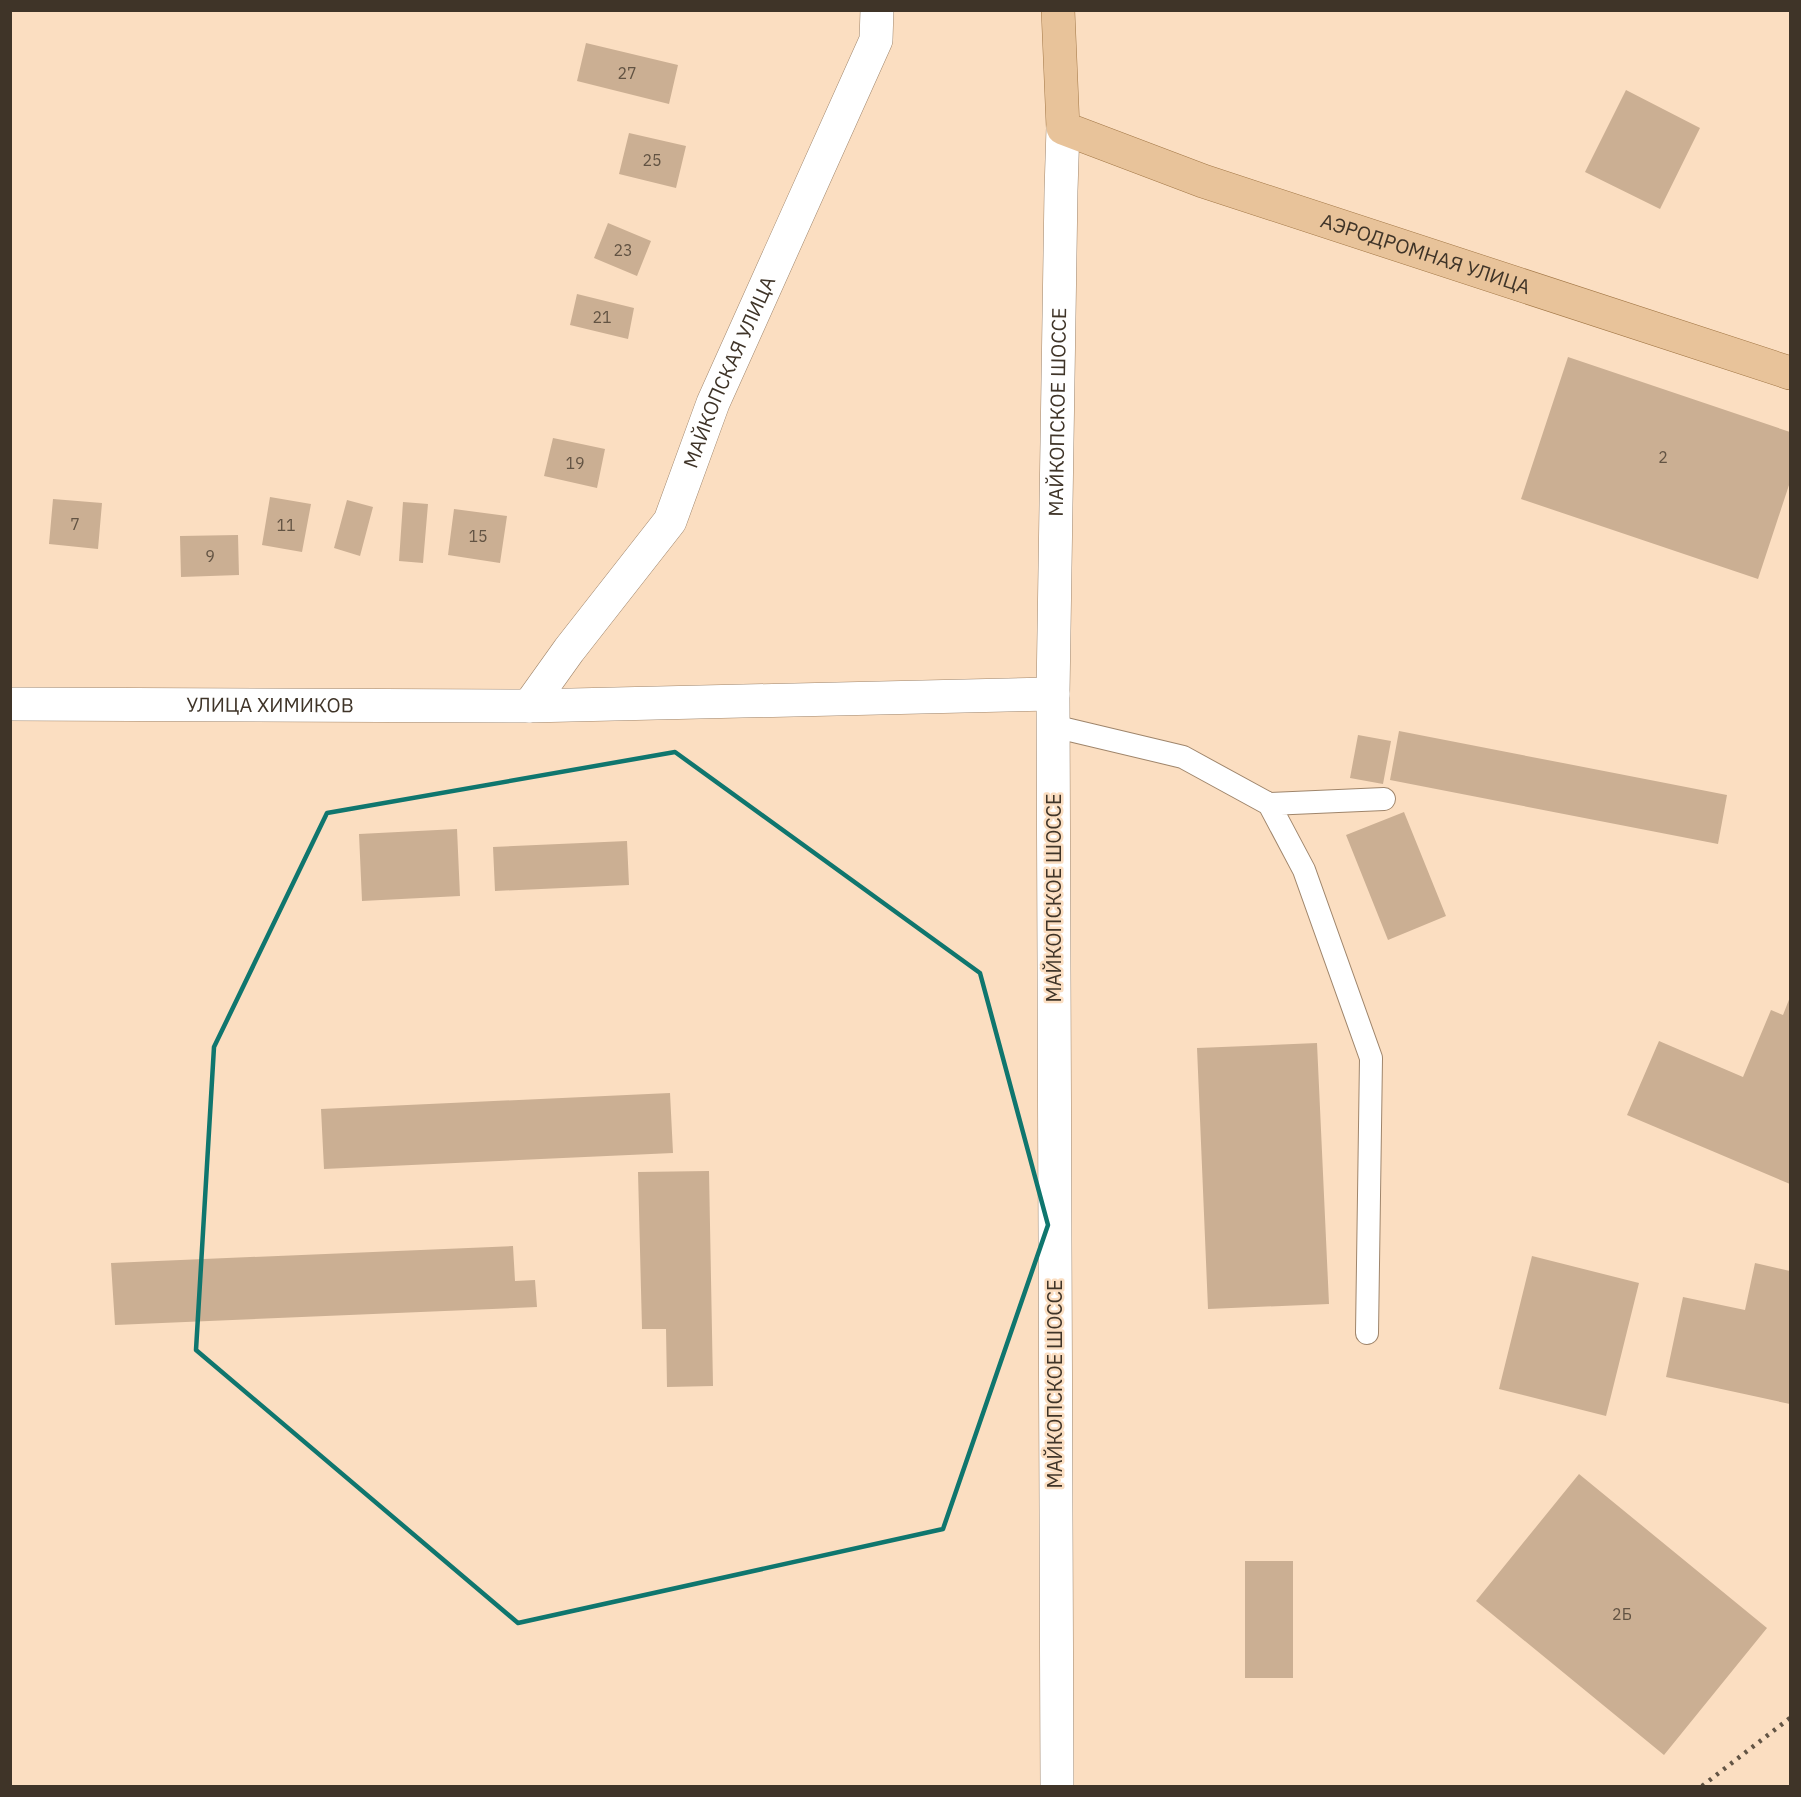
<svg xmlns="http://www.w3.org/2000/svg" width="1801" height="1797" font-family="'IBM Plex Sans',sans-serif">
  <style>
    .building { fill: #cbaf93 }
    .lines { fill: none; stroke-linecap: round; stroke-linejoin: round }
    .service-casing { stroke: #9f856b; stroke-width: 24 }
    .minor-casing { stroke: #9f856b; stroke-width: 34 }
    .tertiary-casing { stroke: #9f856b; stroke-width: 34 }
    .primary-casing { stroke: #a27746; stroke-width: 34 }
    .service { stroke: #fff; stroke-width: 22 }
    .minor { stroke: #fff; stroke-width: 33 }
    .tertiary { stroke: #fff; stroke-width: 33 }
    .primary { stroke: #e8c39a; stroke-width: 33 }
    .rail { stroke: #625444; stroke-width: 4.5; stroke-dasharray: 3 6; stroke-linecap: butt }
    .marked { fill: none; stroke: #0f766e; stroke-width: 4.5; stroke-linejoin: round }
    .labels { text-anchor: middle; stroke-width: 5; stroke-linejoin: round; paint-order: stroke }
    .number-label { font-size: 16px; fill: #625343 }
    .street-label { font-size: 20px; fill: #3f3428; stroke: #fbdec1 }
  </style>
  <rect width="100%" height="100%" fill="#fbdec1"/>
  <path class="building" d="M 586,43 L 678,65 L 669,104 L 577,81 Z
    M 1626,90 L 1700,128 L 1660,209 L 1585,172 Z
    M 629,133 L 686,146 L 676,188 L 619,174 Z
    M 608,223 L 651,241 L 637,276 L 594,258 Z
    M 577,294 L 634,308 L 628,339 L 570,325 Z
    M 1568,357 L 1790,432 L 1790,482 L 1758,579 L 1521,499 Z
    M 553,438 L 605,449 L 597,488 L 544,476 Z
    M 270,497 L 311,504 L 302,552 L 262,545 Z
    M 53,499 L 102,503 L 98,549 L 49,544 Z
    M 347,500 L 373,507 L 360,556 L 334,548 Z
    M 403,502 L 428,504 L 423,563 L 399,561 Z
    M 454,509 L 507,516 L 500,563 L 448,555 Z
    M 238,535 L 239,575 L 181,577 L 180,536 Z
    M 1399,731 L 1727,795 L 1718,844 L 1390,780 Z
    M 1358,735 L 1391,741 L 1383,784 L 1350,778 Z
    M 1404,812 L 1446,916 L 1388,940 L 1346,835 Z
    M 457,829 L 460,896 L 362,901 L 359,834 Z
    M 627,841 L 629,885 L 495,891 L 493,847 Z
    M 1790,997 L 1790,1184 L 1627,1115 L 1659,1041 L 1743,1077 L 1771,1010 L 1783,1015 Z
    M 1317,1043 L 1329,1304 L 1208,1309 L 1197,1048 Z
    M 670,1093 L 673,1153 L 324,1169 L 321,1109 Z
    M 709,1171 L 713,1386 L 667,1387 L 666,1329 L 642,1329 L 638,1172 Z
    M 513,1246 L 515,1281 L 535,1280 L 537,1307 L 115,1325 L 111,1263 Z
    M 1532,1256 L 1639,1283 L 1606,1416 L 1499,1389 Z
    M 1755,1263 L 1790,1271 L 1790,1404 L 1666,1377 L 1683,1297 L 1745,1310 Z
    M 1579,1474 L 1767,1628 L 1664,1755 L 1476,1601 Z
    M 1245,1561 L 1293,1561 L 1293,1678 L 1245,1678 Z"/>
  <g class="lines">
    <defs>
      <path id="service" d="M 1053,726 L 1183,757 L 1269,804 L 1304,870 L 1371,1058 L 1367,1333
        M 1269,804 L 1384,799"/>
      <g id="minor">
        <path id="s1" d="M 10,704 L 529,706 L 1053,694"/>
        <path id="s2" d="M 529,706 L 569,650 L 670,521 L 713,403 L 876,40 L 877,10"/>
      </g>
      <g id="tertiary">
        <path id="s3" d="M 1057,1786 L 1053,694 L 1061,191 L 1063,128"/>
      </g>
      <g id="primary">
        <path id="s4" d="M 1058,10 L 1063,128 L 1203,181 L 1790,373"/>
      </g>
    </defs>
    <use href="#service" class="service-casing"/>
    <use href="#minor" class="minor-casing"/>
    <use href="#tertiary" class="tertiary-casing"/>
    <use href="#primary" class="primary-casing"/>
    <use href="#service" class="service"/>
    <use href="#minor" class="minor"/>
    <use href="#tertiary" class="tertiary"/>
    <use href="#primary" class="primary"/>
    <path class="rail" d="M 1702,1786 L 1790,1718"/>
  </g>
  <path class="marked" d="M 675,752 L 980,973 L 1048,1225 L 943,1529 L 518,1623 L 196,1350 L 214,1047 L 327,813 Z"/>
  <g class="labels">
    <g class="number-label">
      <text x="627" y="79">27</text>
      <text x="652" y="166">25</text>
      <text x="623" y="256">23</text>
      <text x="602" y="323">21</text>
      <text x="1663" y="463">2</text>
      <text x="575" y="469">19</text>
      <text x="75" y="530">7</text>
      <text x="286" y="531">11</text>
      <text x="478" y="542">15</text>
      <text x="210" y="562">9</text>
      <text x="1622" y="1620">2Б</text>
    </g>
    <g class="street-label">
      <text dy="7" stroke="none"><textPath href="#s4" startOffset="502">АЭРОДРОМНАЯ УЛИЦА</textPath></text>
      <text dy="7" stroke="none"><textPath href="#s2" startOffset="393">МАЙКОПСКАЯ УЛИЦА</textPath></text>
      <text dy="7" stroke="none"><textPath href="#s3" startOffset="1374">МАЙКОПСКОЕ ШОССЕ</textPath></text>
      <text dy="7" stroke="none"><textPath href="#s1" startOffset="260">УЛИЦА ХИМИКОВ</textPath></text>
      <text transform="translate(1054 898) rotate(-90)" y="7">МАЙКОПСКОЕ ШОССЕ</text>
      <text transform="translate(1055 1384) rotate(-90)" y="7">МАЙКОПСКОЕ ШОССЕ</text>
    </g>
  </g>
  <rect width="1801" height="1797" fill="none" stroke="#3f3428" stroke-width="24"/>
</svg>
